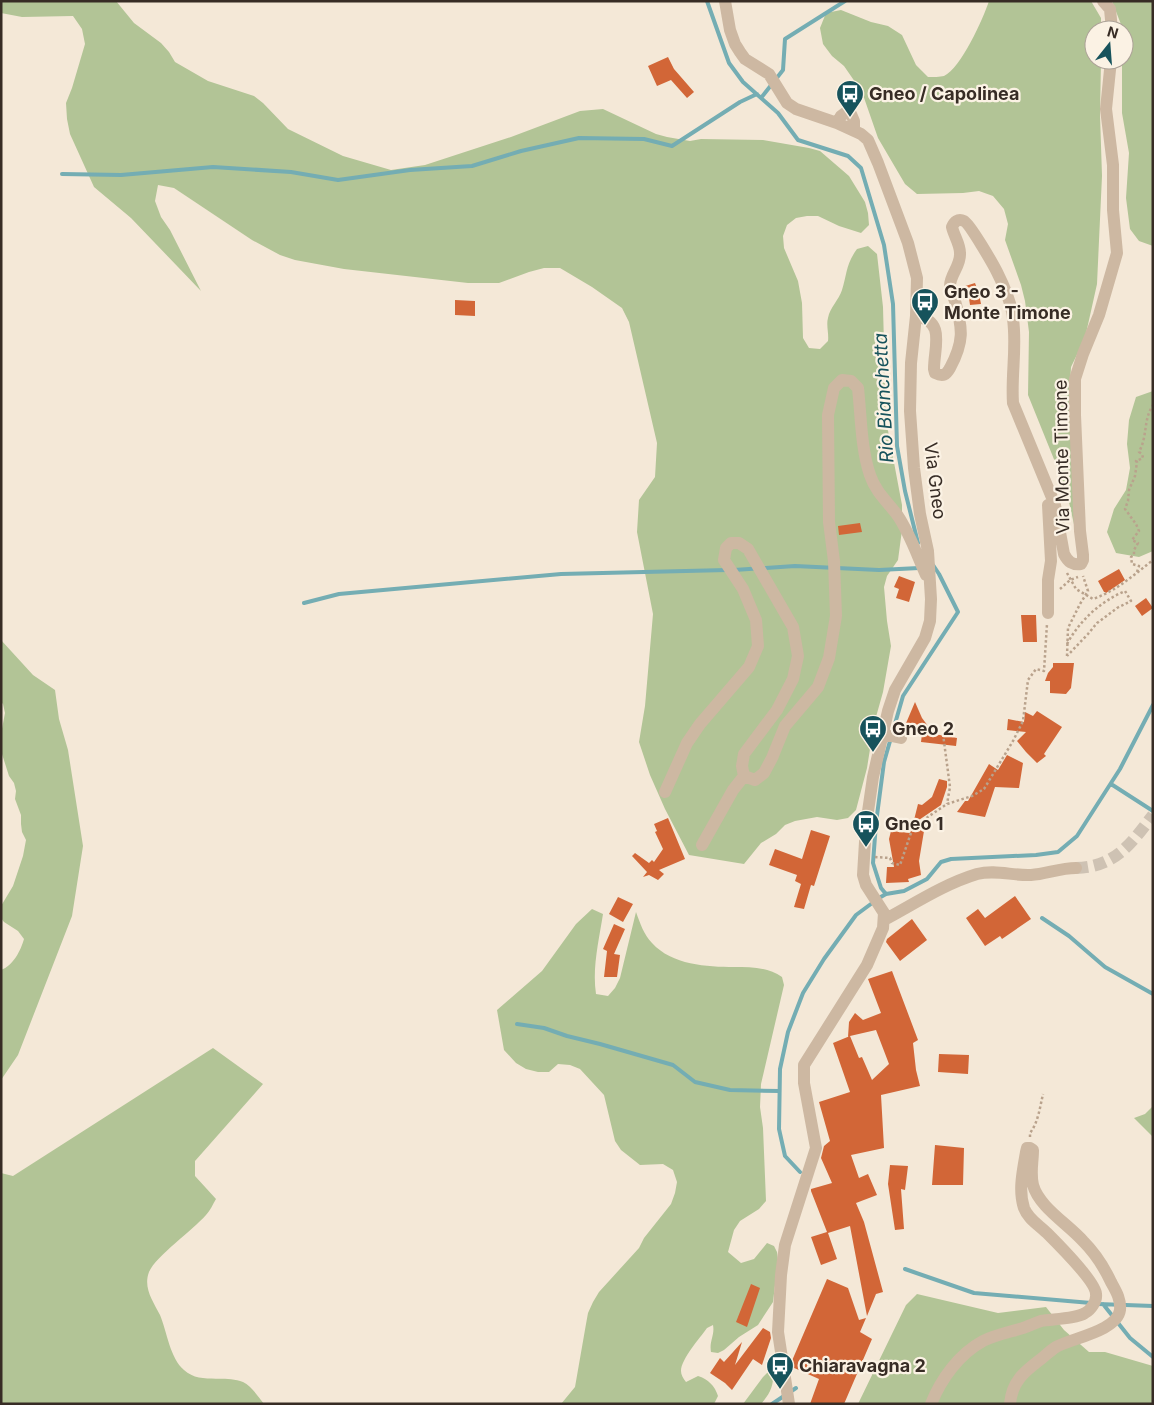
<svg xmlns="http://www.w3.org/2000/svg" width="1154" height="1405" font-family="Inter,sans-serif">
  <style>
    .green { fill: #b2c496 }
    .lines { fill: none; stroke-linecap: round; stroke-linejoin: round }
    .stream { stroke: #74adb3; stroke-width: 4 }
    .building { fill: #d26637; fill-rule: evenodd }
    .minor-tunnel { stroke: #cec2b3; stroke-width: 12; stroke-dasharray: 12 6; stroke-linecap: butt }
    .path { stroke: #b9a28c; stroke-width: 2.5; stroke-dasharray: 2.5 2.5; stroke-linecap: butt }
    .minor { stroke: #cdb8a2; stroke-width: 12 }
    .labels { text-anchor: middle; stroke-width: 4.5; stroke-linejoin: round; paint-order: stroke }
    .poi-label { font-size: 18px; font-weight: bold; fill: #372c25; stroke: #fbf2e4; text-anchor: start }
    .street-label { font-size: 18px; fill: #372c25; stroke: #fbf2e4 }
    .water-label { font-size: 19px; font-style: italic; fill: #17535c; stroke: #fbf2e4 }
  </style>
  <rect width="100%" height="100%" fill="#f4e8d7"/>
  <path class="green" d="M 1,1 L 116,1 L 134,23 L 161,43 L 169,52 L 175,62 L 208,81 L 254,96 L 263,103 L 288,129 L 343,156 L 391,170 L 425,165 L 511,137 L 580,111 L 603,109 L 656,134 L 667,137 L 690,141 L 701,139 L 763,140 L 809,148 L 820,151 L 849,176 L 865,202 L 868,213 L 869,225 L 861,233 L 839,226 L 818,216 L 807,216 L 796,218 L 787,225 L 783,236 L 784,248 L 798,281 L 802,303 L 803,338 L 809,348 L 820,349 L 828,341 C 829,334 826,325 828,318 C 830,307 839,300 842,290 C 847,274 846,264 857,249 L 868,246 L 877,254 L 883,307 L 886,420 L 902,505 L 902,530 L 898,560 L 887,576 L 884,587 L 887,621 L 891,646 L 883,692 L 874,724 L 867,768 L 856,810 L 848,818 L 837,820 L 817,817 L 795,821 L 785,825 L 776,834 L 761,843 L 744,864 L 689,855 L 665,809 L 650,775 L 639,742 L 645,706 L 653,614 L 637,532 L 639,500 L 655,477 L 657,443 L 629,322 L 622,308 L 592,287 L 560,268 L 544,268 L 529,272 L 499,283 L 468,283 L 344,269 L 295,260 L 280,255 L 252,240 L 174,188 L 158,185 L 155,201 L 161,217 L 170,230 L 201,291 L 131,218 L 94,187 L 70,134 L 67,119 L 66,103 L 72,88 L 85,44 L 82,29 L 73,16 L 22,17 L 1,13 Z
    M 989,1 L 1091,1 L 1101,18 L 1101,30 L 1094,30 L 1094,60 L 1101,60 L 1100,115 L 1102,176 L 1097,284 L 1085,338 L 1071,367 L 1070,385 L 1076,533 L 1066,489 L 1028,395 L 1029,332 L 1025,301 L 1021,285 L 1005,240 L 1008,224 L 1004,209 L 993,196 L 979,191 L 963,193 L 917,194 L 905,184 L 878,138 L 862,92 L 844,66 L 832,56 L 823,44 L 820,28 L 826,13 L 841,10 L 871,22 L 888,26 L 902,35 L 916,65 L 928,77 C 933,77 940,77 944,76 C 961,68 983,19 989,1 Z
    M 1112,1 L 1153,1 L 1153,246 L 1139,241 L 1130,229 L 1126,198 L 1129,153 L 1122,113 L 1122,60 L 1124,60 L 1124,30 L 1122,30 L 1122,27 Z
    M 1153,391 L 1153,551 L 1139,557 L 1116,553 L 1107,532 L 1114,509 L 1126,490 L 1130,468 L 1127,444 L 1129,420 L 1136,397 Z
    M 1,640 L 33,675 L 55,690 L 59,719 L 68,750 L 83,846 L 72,916 L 18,1055 L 1,1080 L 1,970 C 13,966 21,950 24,939 L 18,931 L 4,922 L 1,918 L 1,906 L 13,886 L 23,856 L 26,840 L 22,832 L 21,824 L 21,815 L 15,799 L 16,791 L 14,783 L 9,776 L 2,754 L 1,734 L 5,713 L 3,704 L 1,702 Z
    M 592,909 L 603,914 C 599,940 592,968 596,994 L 608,996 L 615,988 L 620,978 L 636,912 C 640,923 644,935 652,943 C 672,965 707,967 734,967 C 751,967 768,967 782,977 L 784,985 L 761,1084 L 760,1107 L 763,1128 L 766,1201 L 759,1209 L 740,1221 L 734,1230 L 728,1252 L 741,1263 L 754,1259 L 767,1243 L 774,1246 L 777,1252 L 778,1260 L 773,1302 L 758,1325 L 739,1337 L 724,1350 L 718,1353 L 711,1352 C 709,1341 715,1335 713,1325 L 707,1328 C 700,1338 681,1359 681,1371 C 681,1375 683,1378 686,1382 L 698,1376 C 708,1379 715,1386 718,1396 L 714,1404 L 561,1404 L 575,1387 L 586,1324 L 588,1313 L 593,1302 L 599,1292 L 639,1248 L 644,1238 L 671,1204 L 675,1193 L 677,1182 L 673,1170 L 663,1164 L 640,1165 L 621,1150 L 615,1141 L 604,1095 L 580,1069 L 570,1065 L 558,1064 L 549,1072 L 538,1072 L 526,1069 L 516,1063 L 504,1050 L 497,1010 L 542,971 L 576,924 Z
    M 213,1048 L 263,1084 L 195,1161 L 195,1176 L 216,1199 C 213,1204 210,1211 206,1215 C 193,1230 156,1256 149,1272 C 143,1288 153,1301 160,1315 C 167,1332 170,1358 184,1370 C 200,1385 224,1374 243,1382 C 251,1386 258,1396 264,1404 L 1,1404 L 1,1173 L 13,1176 Z
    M 1153,1106 L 1153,1137 L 1134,1118 L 1145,1114 Z
    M 917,1294 L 998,1313 L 1046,1307 L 1064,1330 L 1089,1352 L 1105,1352 L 1153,1366 L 1153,1404 L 858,1404 L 906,1305 Z
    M 768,1372 L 773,1378 C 773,1388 768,1396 761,1404 L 743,1404 L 763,1377 Z"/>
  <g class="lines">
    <path class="stream" d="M 707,1 L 729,63 L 743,82 L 778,113 L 798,140 L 848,156 L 861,168 L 884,245 L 893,304 L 897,446 L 905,491 L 918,543
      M 761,98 L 783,70 L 785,39 L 845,1
      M 62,174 L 121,175 L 213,167 L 291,172 L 338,180 L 410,170 L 472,166 L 521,151 L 579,138 L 644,139 L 672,146 L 740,102 L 757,94
      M 734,570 L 795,566 L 879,570 L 919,568
      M 304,603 L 339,594 L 561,574 L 727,570
      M 1111,784 L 1153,811
      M 886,894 L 881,888 L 873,863 L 876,823 L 884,762 L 903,696 L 958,612 L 939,574 L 933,565
      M 1042,918 L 1069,936 L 1105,967 L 1153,994
      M 517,1024 L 544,1028 L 567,1036 L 600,1044 L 673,1065 L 695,1082 L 730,1090 L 779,1091
      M 800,1172 L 785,1156 L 779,1129 L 780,1069 L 788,1032 L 803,993 L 824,959 L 856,915 L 879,898 L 886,894 L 904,891 L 927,879 L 941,862 L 951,859 L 1036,855 L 1058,852 L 1077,836 L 1120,769 L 1153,705
      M 905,1269 L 974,1293 L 1091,1303
      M 1098,1304 L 1153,1306
      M 1103,1304 L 1130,1338 L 1153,1357
      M 772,1404 L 796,1388"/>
  </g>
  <path class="building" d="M 668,57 L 674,69 L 694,92 L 687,98 L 671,80 L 657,86 L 648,66 Z
    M 975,283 L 979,294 L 981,304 L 970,305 L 969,298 L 963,300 L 959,288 Z
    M 455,300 L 475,301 L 475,316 L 455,315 Z
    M 860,523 L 862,532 L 839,535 L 838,526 Z
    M 1119,569 L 1125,580 L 1106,593 L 1105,592 L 1104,592 L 1098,581 Z
    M 899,576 L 915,582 L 909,602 L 896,598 L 899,589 L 894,587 Z
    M 1146,598 L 1153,608 L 1142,616 L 1135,606 Z
    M 1021,615 L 1036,615 L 1037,642 L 1023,642 Z
    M 1053,663 L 1074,663 L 1071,688 L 1066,694 L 1050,693 L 1050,681 L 1045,681 L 1048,673 L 1053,667 Z
    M 915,702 L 922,718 L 934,734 L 957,738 L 956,746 L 921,742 L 922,734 L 904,728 Z
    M 1037,711 L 1062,727 L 1044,754 L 1046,756 L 1037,763 L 1026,752 L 1017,741 L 1026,732 L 1007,730 L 1008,719 L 1024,722 L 1025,712 L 1033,716 Z
    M 1007,755 L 1023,763 L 1019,788 L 995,787 L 985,817 L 957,812 L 965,801 L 968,801 L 989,764 L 998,770 Z
    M 939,779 L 947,781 L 947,787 L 941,805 L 913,824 L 918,804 L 922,805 L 932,797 Z
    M 668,818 L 685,859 L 659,870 L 664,874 L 658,880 L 649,875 L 643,877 L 647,872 L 632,856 L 635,853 L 649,863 L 652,860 L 654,862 L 663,849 L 655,832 L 657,831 L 654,824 Z
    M 912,828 L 924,831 L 919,861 L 921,875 L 908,879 L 909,882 L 886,883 L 887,867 L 894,867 L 889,839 L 891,831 L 910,833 Z
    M 811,830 L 830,836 L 814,886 L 811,885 L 804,909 L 794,907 L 801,884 L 795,881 L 797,875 L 769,865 L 775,849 L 802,859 Z
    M 1015,896 L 1031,919 L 1002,939 L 1000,936 L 985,946 L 966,918 L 978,909 L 985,918 Z
    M 618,897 L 633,904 L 623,922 L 609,914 Z
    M 912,919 L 927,940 L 900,961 L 886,942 L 887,939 Z
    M 614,924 L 625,929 L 614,954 L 620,955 L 617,977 L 604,977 L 607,951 L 603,949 Z
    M 892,971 L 918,1040 L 913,1043 L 916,1070 L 920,1086 L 881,1095 L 884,1148 L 851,1155 L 859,1178 L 868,1174 L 877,1195 L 856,1203 L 864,1222 L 883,1292 L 876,1294 L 867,1316 L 850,1226 L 828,1233 L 837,1259 L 821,1265 L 811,1237 L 827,1232 L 811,1191 L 811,1189 L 832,1183 L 821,1158 L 824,1146 L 830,1141 L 819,1102 L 850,1092 L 833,1043 L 850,1036 L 848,1037 L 849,1022 L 855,1013 L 863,1020 L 881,1013 L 868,979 ZM 876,1030 L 889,1064 L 872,1080 L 862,1057 L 859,1058 L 850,1036 Z
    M 939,1054 L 969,1055 L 968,1074 L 938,1072 Z
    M 935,1145 L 964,1148 L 963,1185 L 932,1185 Z
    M 890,1165 L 908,1166 L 905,1190 L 901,1189 L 904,1229 L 895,1230 L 888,1184 Z
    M 827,1279 L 848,1288 L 859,1320 L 866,1318 L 860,1332 L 872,1339 L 844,1404 L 810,1404 L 819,1379 L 792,1367 L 791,1363 Z
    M 751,1284 L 760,1288 L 747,1327 L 736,1322 Z
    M 763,1328 L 770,1332 L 771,1338 L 762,1365 L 753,1359 L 732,1390 L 725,1383 L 710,1373 L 720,1358 L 724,1362 L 742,1342 L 735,1365 Z"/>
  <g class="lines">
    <path class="minor-tunnel" d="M 1076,868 C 1115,867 1131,844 1153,815"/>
    <path class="path" d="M 1137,572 L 1139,566 L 1132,564 L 1131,557 L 1134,555 L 1134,550 L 1138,543 L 1132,540 L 1139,531 L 1136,524 L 1125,509 L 1128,501 L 1129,490 L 1135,476 L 1137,462 L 1136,461 L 1143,458 L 1142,454 L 1139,452 C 1148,435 1143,420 1153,405
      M 1067,573 L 1076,589 L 1093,599 C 1116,591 1134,575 1153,560
      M 1060,589 L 1070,580 L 1078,577
      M 1067,644 C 1080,620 1100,602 1125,591 L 1131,601 L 1117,608 L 1097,623 L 1088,634 L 1067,656
      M 1067,656 L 1068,628 L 1080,604 L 1088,591 L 1083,576
      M 943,734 L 950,787 L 947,804
      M 875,857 L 890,858 L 892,863 L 900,865 L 913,827 L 947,804 L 972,796 L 984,789 L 1013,741 L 1023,721 L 1028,680 L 1036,669 L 1044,671 L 1047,624
      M 1030,1137 L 1030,1133 C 1038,1123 1040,1107 1043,1094"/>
    <path class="minor" d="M 725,1 L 730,30 L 735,44 L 740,52 L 745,59 L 769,74 L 787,103 L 796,109 L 837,123 L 861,134 L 868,140 L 878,163 L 908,243 L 917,278 L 916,316 L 911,363 L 910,411 L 914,468 L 920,514 L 928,551 L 931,599 L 930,621 L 925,638 L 895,690 L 888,711 L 873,777 L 866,825 L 863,875 L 866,885 L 884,913 L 883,928 L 867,965 L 804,1065 L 804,1083 L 816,1148 L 785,1245 L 781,1275 L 778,1332 L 789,1404
      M 1103,1 L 1110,9 L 1112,30
      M 837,123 L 841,116 L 845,113 L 851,114 L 854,121 L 854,130
      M 916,316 C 946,321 934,347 934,369 L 935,373 C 943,377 946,375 950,368 C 964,342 963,329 955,301 C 953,296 951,291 950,286 C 950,274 961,266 960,253 C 960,244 954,236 952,227 C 954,222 958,218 964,221 C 970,224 993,264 997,272 C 1004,286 1012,304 1013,319 C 1017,347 1011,375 1013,403 L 1055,505 L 1064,554 C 1068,562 1072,565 1081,564 L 1083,560 L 1083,555 L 1080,531 L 1075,415 L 1075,379 L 1083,354 L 1099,315 L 1117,253 L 1113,210 L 1113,165 L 1106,109 L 1111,60
      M 1048,505 L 1051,561 L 1048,580 L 1048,613
      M 882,734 L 901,738
      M 665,792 L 687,743 L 700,724 L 749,667 L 758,646 L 756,620 L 743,589 L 724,560 L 726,548 L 731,543 L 739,543 L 748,549 L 793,627 L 798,656 L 793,679 L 777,710 L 744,754 L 742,766 L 744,776 L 755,780 L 764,773 L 772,758 L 785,726 L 818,687 L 829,658 L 836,616 L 834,561 L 829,522 L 828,415 L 834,388 L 842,380 L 851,381 L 858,388 C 861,415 861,449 870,475 C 876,493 888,502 898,516 C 910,534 917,555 926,575
      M 702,845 L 733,790 L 744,776
      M 884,920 C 914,904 944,884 977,874 C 996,869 1012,876 1031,875 C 1046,874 1060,868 1076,868
      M 931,1404 C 941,1379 959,1354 983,1341 C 995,1335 1010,1332 1023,1328 C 1029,1326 1035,1323 1041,1321 C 1052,1319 1076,1319 1085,1313 C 1091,1310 1097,1301 1096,1294 C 1096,1282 1057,1243 1047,1233 C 1039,1225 1028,1219 1024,1208 C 1018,1190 1023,1170 1026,1152 L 1027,1148 L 1030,1148 L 1033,1150 C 1033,1162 1030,1173 1033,1185 C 1039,1207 1068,1224 1083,1241 C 1095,1253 1104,1267 1111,1282 C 1116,1291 1121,1299 1120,1310 C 1117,1331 1072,1338 1056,1347 C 1051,1350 1046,1355 1041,1359 C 1024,1372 1012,1381 1010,1404"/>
  </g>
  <defs>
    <symbol id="bus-pin" viewBox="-11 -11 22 30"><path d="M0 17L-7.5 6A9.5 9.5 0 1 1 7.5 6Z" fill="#17535c" stroke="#fbf2e4"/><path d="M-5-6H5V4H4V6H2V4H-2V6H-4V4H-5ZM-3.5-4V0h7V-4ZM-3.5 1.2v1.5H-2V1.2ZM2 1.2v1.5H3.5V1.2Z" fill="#fff"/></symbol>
  </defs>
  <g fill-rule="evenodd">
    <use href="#bus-pin" x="834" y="78" width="32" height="43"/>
    <use href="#bus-pin" x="909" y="286" width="32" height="43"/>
    <use href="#bus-pin" x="857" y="713" width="32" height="43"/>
    <use href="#bus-pin" x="850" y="808" width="32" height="43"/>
    <use href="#bus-pin" x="764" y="1350" width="32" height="43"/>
  </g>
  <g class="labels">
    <g class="poi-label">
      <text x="869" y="100">Gneo / Capolinea</text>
      <text x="944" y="298">Gneo 3 -<tspan x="944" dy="21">Monte Timone</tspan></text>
      <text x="892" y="735">Gneo 2</text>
      <text x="885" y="830">Gneo 1</text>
      <text x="799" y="1372">Chiaravagna 2</text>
    </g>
    <g class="street-label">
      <text transform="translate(1062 457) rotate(-91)" y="6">Via Monte Timone</text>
      <text transform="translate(935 481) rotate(83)" y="6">Via Gneo</text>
    </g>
    <g class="water-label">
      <text transform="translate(883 398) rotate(-93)" y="7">Rio Bianchetta</text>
    </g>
  </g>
  <rect width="1154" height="1405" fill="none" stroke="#372c25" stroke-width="5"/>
  <g transform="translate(1109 45) rotate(17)"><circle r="24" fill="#fbf2e4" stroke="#ada398"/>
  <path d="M0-4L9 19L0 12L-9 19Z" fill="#17535c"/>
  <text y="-8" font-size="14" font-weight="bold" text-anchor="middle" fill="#372c25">N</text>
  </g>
</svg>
